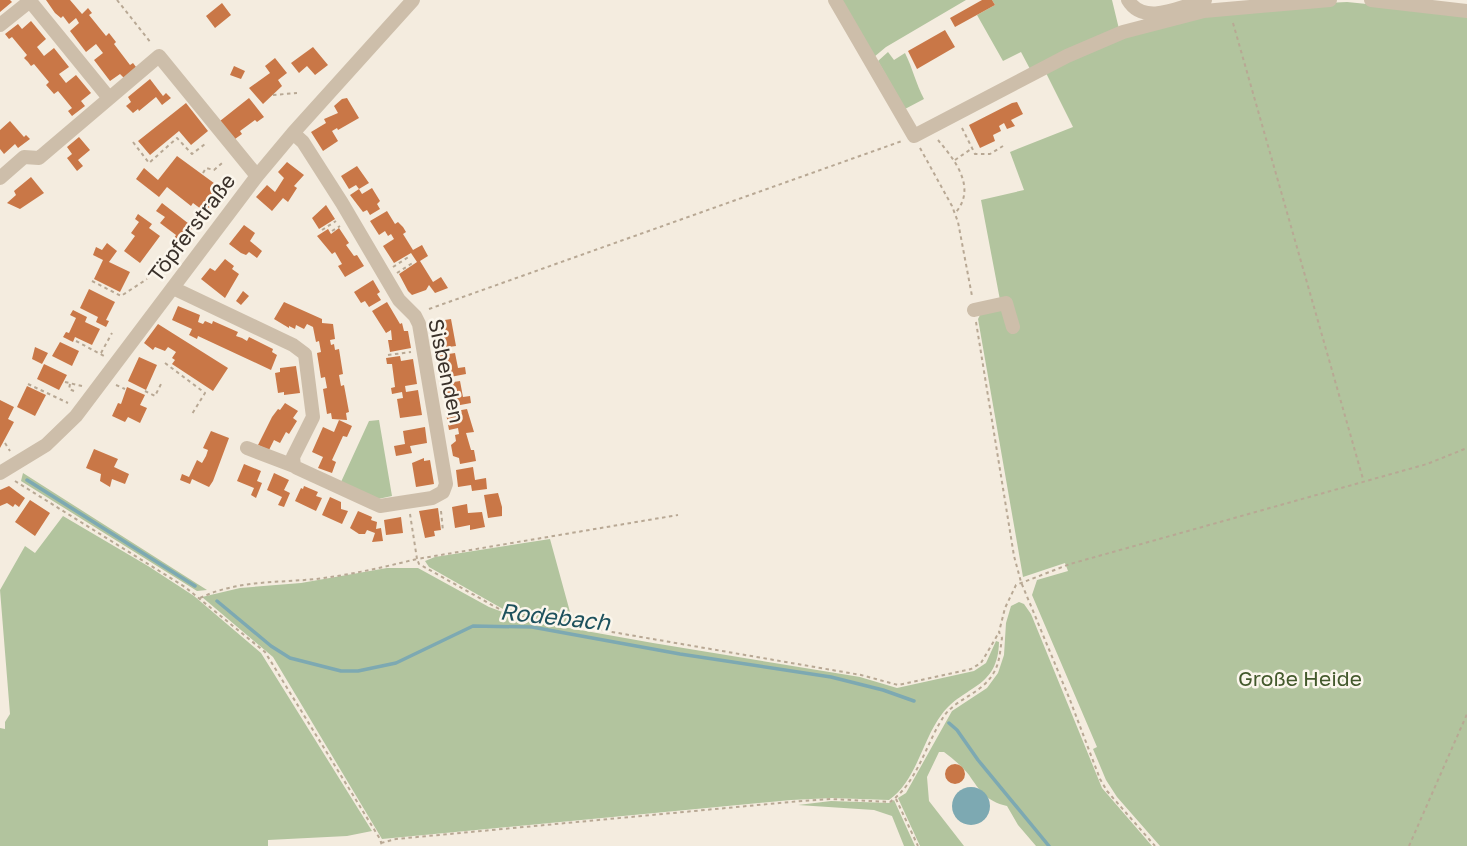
<svg xmlns="http://www.w3.org/2000/svg" width="1467" height="846" font-family="'Golos Text',sans-serif">
  <style>
    .green { fill: #b2c49e }
    .water { fill: #7da9b2 }
    .lines { fill: none; stroke-linecap: round; stroke-linejoin: round }
    .stream { stroke: #7da9b2; stroke-width: 3.5 }
    .building { fill: #c97747 }
    .path { stroke: #b8a894; stroke-width: 2; stroke-dasharray: 3.5 3.5; stroke-linecap: butt }
    .minor { stroke: #cdbeaa; stroke-width: 14 }
    .labels { text-anchor: middle; stroke-width: 5; stroke-linejoin: round; paint-order: stroke }
    .street-label { font-size: 21px; fill: #3a312a; stroke: #fbf6ec }
    .park-label { font-size: 21px; fill: #43592c; stroke: #fbf6ec }
    .water-label { font-size: 23px; font-style: italic; fill: #1d515d; stroke: #fbf6ec }
  </style>
  <rect width="100%" height="100%" fill="#f4ecdf"/>
  <path class="green" d="M 839,0 L 966,0 L 886,47 L 874,57 Z
    M 992,0 L 1112,0 L 1119,29 L 1030,69 L 1021,52 L 1003,61 L 977,15 L 995,5 Z
    M 1347,2 L 1467,14 L 1467,846 L 1160,846 L 1117,797 L 1106,780 L 1093,749 L 1097,747 L 1032,595 L 1037,580 L 1068,571 L 1065,563 L 1023,577 L 978,319 L 980,315 L 1000,300 L 981,200 L 1024,190 L 1010,152 L 1073,127 L 1045,71 L 1124,36 L 1172,21 L 1305,4 Z
    M 888,52 L 894,60 L 905,53 C 913,69 916,84 924,99 L 905,109 L 878,61 Z
    M 379,420 L 392,496 L 378,499 L 341,482 L 369,421 Z
    M 23,473 L 207,590 L 197,591 L 21,481 Z
    M 63,516 L 148,566 L 194,596 L 261,653 L 372,831 L 347,836 L 268,840 L 268,846 L 0,846 L 0,728 L 5,729 L 5,722 L 10,714 L 0,590 L 25,546 L 35,553 Z
    M 550,539 L 570,612 L 588,627 L 510,613 L 429,567 L 425,561 L 435,557 Z
    M 387,568 L 418,568 L 489,607 L 524,620 L 653,643 L 860,677 L 897,688 L 974,671 L 986,663 L 996,641 L 999,642 C 998,689 964,685 942,714 C 922,740 917,780 889,800 L 832,798 L 791,800 L 382,839 L 273,657 L 202,597 L 240,588 L 301,583 Z
    M 1019,602 L 1024,604 L 1031,614 L 1102,788 L 1152,846 L 1036,846 L 1018,825 L 1007,806 C 986,801 980,791 969,775 C 962,766 953,759 944,752 L 939,752 L 927,777 L 929,801 L 964,846 L 920,846 L 898,798 L 906,793 L 952,711 L 987,688 L 998,673 L 1004,655 L 1006,623 L 1011,606 Z
    M 894,800 L 915,846 L 904,846 L 892,816 L 874,810 L 798,805 L 831,801 L 890,803 Z"/>
  <path class="water" d="M952 806a19 19 0 1 1 38 0a19 19 0 1 1-38 0Z"/>
  <g class="lines">
    <path class="stream" d="M 27,480 L 195,586
      M 217,601 L 271,646 L 290,658 L 341,671 L 358,671 L 396,663 L 473,626 L 532,627 L 680,654 L 831,677 L 883,690 L 914,701
      M 949,723 L 957,730 L 978,760 L 1049,846"/>
  </g>
  <path class="building" d="M 0,0 L 10,0 L 12,2 L 0,12 Z
    M 46,0 L 70,0 L 82,14 L 88,8 L 92,13 L 89,15 L 106,36 L 109,33 L 116,42 L 114,44 L 130,65 L 133,63 L 136,67 L 124,78 L 120,74 L 110,81 L 94,60 L 103,53 L 96,44 L 86,52 L 70,31 L 79,23 L 76,18 L 69,24 L 63,16 L 61,18 L 55,13 Z
    M 982,0 L 992,0 L 995,5 L 955,27 L 950,18 Z
    M 222,3 L 231,15 L 215,28 L 206,16 Z
    M 31,21 L 46,39 L 37,47 L 44,56 L 54,48 L 69,67 L 59,74 L 66,83 L 76,75 L 91,93 L 81,101 L 85,106 L 72,116 L 68,111 L 72,108 L 58,91 L 54,94 L 46,85 L 49,82 L 34,64 L 31,66 L 28,62 L 24,58 L 27,55 L 12,37 L 9,39 L 5,34 L 18,24 L 22,29 Z
    M 945,30 L 955,47 L 917,69 L 908,51 Z
    M 313,47 L 328,65 L 315,75 L 307,66 L 299,73 L 291,63 Z
    M 275,58 L 287,73 L 278,80 L 282,86 L 263,104 L 249,88 L 270,73 L 265,66 Z
    M 234,66 L 245,71 L 241,79 L 230,75 Z
    M 150,79 L 163,96 L 166,93 L 171,98 L 162,105 L 156,97 L 139,111 L 138,109 L 133,113 L 126,106 L 131,102 L 128,97 Z
    M 249,98 L 264,117 L 257,122 L 255,120 L 240,131 L 242,134 L 235,139 L 220,121 Z
    M 347,98 L 359,118 L 338,130 L 337,128 L 332,131 L 338,141 L 323,151 L 311,132 L 326,123 L 324,119 L 338,113 L 334,106 L 342,99 Z
    M 1017,102 L 1023,114 L 1011,120 L 1015,126 L 1007,129 L 1004,123 L 999,126 L 1001,131 L 993,135 L 995,141 L 980,148 L 969,125 L 1012,103 Z
    M 186,103 L 208,131 L 191,145 L 179,131 L 150,155 L 138,141 Z
    M 10,121 L 24,137 L 26,135 L 30,139 L 18,148 L 15,144 L 4,154 L 0,149 L 0,130 Z
    M 79,137 L 90,150 L 78,160 L 83,166 L 77,171 L 67,158 L 72,154 L 67,147 Z
    M 177,156 L 218,186 L 214,191 L 220,196 L 205,212 L 193,203 L 191,206 L 167,187 L 159,197 L 136,179 L 144,168 L 158,180 Z
    M 287,162 L 304,175 L 294,186 L 297,188 L 288,202 L 283,198 L 272,211 L 256,197 L 267,185 L 275,192 L 284,178 L 278,172 Z
    M 357,166 L 369,183 L 359,189 L 356,185 L 349,189 L 341,176 Z
    M 31,177 L 44,193 L 20,209 L 7,203 L 16,195 L 14,191 Z
    M 372,188 L 380,201 L 377,204 L 380,209 L 370,215 L 367,210 L 363,212 L 350,195 L 359,189 L 362,194 Z
    M 162,203 L 193,227 L 181,246 L 173,240 L 176,235 L 160,223 L 165,217 L 156,211 Z
    M 326,205 L 335,219 L 319,229 L 312,218 Z
    M 387,211 L 395,224 L 398,222 L 403,227 L 406,232 L 403,234 L 413,250 L 422,245 L 428,256 L 420,261 L 433,282 L 441,277 L 448,288 L 435,293 L 429,285 L 426,290 L 412,295 L 408,291 L 399,274 L 417,262 L 411,253 L 394,263 L 383,246 L 394,239 L 391,234 L 388,236 L 385,231 L 379,235 L 370,221 Z
    M 138,214 L 152,224 L 149,228 L 160,236 L 140,263 L 124,251 L 135,236 L 131,233 L 139,222 L 135,219 Z
    M 244,225 L 255,233 L 250,241 L 262,251 L 257,258 L 249,252 L 246,255 L 241,253 L 229,244 Z
    M 339,228 L 349,243 L 346,245 L 354,256 L 357,255 L 364,266 L 345,277 L 338,266 L 342,264 L 335,252 L 332,254 L 317,236 L 328,229 L 331,234 Z
    M 107,243 L 117,251 L 109,262 L 130,272 L 120,292 L 94,279 L 103,260 L 93,255 L 96,247 L 102,250 Z
    M 225,259 L 234,266 L 232,269 L 239,274 L 225,298 L 201,279 L 210,268 L 215,271 Z
    M 373,280 L 380,292 L 377,294 L 381,300 L 369,307 L 365,301 L 361,303 L 354,292 Z
    M 89,289 L 115,302 L 106,320 L 109,321 L 106,327 L 96,322 L 98,317 L 80,308 Z
    M 243,291 L 249,296 L 241,305 L 236,301 Z
    M 284,302 L 322,319 L 322,323 L 333,324 L 335,339 L 330,340 L 331,345 L 334,344 L 335,350 L 339,349 L 343,374 L 339,375 L 341,386 L 344,385 L 349,412 L 346,413 L 347,420 L 332,419 L 331,413 L 327,414 L 323,389 L 327,388 L 325,377 L 321,378 L 317,353 L 321,352 L 319,341 L 316,342 L 313,327 L 307,324 L 304,329 L 296,325 L 295,329 L 289,326 L 289,328 L 274,319 Z
    M 387,302 L 400,324 L 402,323 L 404,331 L 408,331 L 411,348 L 390,352 L 388,340 L 392,340 L 391,330 L 386,333 L 372,311 Z
    M 178,306 L 200,315 L 198,322 L 203,324 L 205,321 L 212,324 L 213,321 L 238,332 L 236,336 L 242,338 L 247,341 L 249,337 L 273,349 L 272,352 L 277,355 L 271,370 L 198,336 L 197,339 L 189,335 L 192,329 L 172,320 Z
    M 73,310 L 87,317 L 85,322 L 100,329 L 92,345 L 75,337 L 73,342 L 63,337 L 66,332 L 69,333 L 76,318 L 70,315 Z
    M 451,319 L 456,346 L 441,348 L 440,343 L 435,344 L 432,322 Z
    M 158,324 L 228,368 L 213,391 L 172,364 L 175,360 L 172,358 L 176,352 L 168,347 L 165,351 L 155,347 L 153,350 L 144,343 Z
    M 60,342 L 79,351 L 72,366 L 52,356 Z
    M 35,347 L 48,353 L 42,364 L 32,359 Z
    M 455,353 L 458,368 L 465,367 L 466,374 L 450,377 L 449,370 L 439,371 L 436,356 Z
    M 400,356 L 401,361 L 413,359 L 417,384 L 405,386 L 406,392 L 418,390 L 422,415 L 400,418 L 397,399 L 403,398 L 402,392 L 392,394 L 391,388 L 395,387 L 392,364 L 387,364 L 386,358 Z
    M 139,357 L 157,365 L 146,390 L 128,381 Z
    M 44,364 L 67,375 L 59,390 L 37,379 Z
    M 296,366 L 300,393 L 284,395 L 284,392 L 278,393 L 275,373 L 280,372 L 280,368 Z
    M 460,381 L 463,397 L 470,396 L 471,403 L 455,406 L 454,398 L 444,400 L 441,384 Z
    M 27,386 L 46,395 L 35,416 L 17,407 Z
    M 127,387 L 145,395 L 140,405 L 147,408 L 140,423 L 128,417 L 125,422 L 112,416 L 118,403 L 121,404 Z
    M 0,400 L 14,407 L 8,419 L 14,422 L 0,448 Z
    M 285,403 L 298,411 L 293,418 L 297,421 L 289,434 L 286,432 L 280,443 L 274,440 L 269,450 L 258,445 L 272,417 L 278,409 L 280,410 Z
    M 467,409 L 474,432 L 466,433 L 471,450 L 474,450 L 476,461 L 460,464 L 459,458 L 453,456 L 451,445 L 456,441 L 455,435 L 459,434 L 458,428 L 449,430 L 446,413 Z
    M 339,420 L 352,426 L 347,437 L 343,436 L 332,460 L 336,462 L 332,473 L 318,468 L 323,457 L 312,452 L 323,427 L 334,432 Z
    M 425,427 L 427,443 L 410,446 L 412,453 L 396,456 L 394,446 L 405,444 L 403,431 Z
    M 211,431 L 229,438 L 213,481 L 209,487 L 192,479 L 190,484 L 180,480 L 182,474 L 189,477 L 197,460 L 202,463 L 206,456 L 208,450 L 203,448 Z
    M 94,449 L 118,459 L 114,467 L 129,474 L 125,484 L 112,479 L 110,487 L 100,481 L 101,474 L 86,468 Z
    M 424,458 L 424,461 L 430,460 L 434,484 L 416,487 L 412,463 Z
    M 244,464 L 261,471 L 257,481 L 262,483 L 256,498 L 251,495 L 254,488 L 237,481 Z
    M 473,467 L 475,480 L 486,478 L 487,489 L 472,491 L 471,485 L 458,487 L 456,470 Z
    M 274,473 L 289,480 L 284,490 L 290,493 L 284,507 L 278,505 L 282,497 L 267,490 Z
    M 9,486 L 25,498 L 19,507 L 15,504 L 13,507 L 7,503 L 0,506 L 0,490 Z
    M 304,486 L 318,492 L 316,496 L 322,498 L 316,511 L 295,501 L 301,488 L 303,489 Z
    M 498,493 L 502,507 L 502,516 L 488,518 L 484,495 Z
    M 330,497 L 341,502 L 341,509 L 348,511 L 342,524 L 322,515 Z
    M 30,500 L 50,513 L 35,536 L 15,522 Z
    M 467,504 L 468,513 L 482,512 L 485,527 L 470,530 L 470,525 L 455,528 L 452,507 Z
    M 438,508 L 441,530 L 434,531 L 435,536 L 425,538 L 419,511 Z
    M 358,511 L 372,517 L 371,520 L 377,522 L 376,529 L 381,528 L 383,541 L 372,542 L 375,533 L 367,530 L 365,534 L 359,534 L 350,528 Z
    M 401,517 L 403,533 L 386,535 L 384,520 Z
    M945 774a10 10 0 1 1 20 0a10 10 0 1 1-20 0Z"/>
  <g class="lines">
    <path class="path" d="M 117,0 L 151,43
      M 1233,23 L 1363,479
      M 273,95 L 297,93
      M 962,128 L 975,154 L 990,154 L 1003,146
      M 938,140 C 954,159 977,187 956,212
      M 133,142 L 149,163 L 177,138 L 192,154 L 205,144
      M 920,148 L 952,206 L 958,222 L 972,296
      M 955,160 L 971,149
      M 203,173 L 206,168 L 214,170 L 222,163
      M 322,230 L 336,221
      M 332,231 L 340,226
      M 393,267 L 410,256
      M 397,273 L 414,262
      M 92,281 L 121,296 L 147,279
      M 429,309 L 902,141
      M 976,322 L 1014,556 L 1021,582 L 1070,700 L 1100,779 L 1107,791 L 1155,846
      M 76,341 L 104,356
      M 101,353 L 112,333
      M 388,355 L 411,352
      M 165,363 L 205,393 L 192,414
      M 65,382 L 82,386
      M 28,384 L 68,403
      M 70,384 L 69,389 L 74,391
      M 116,385 L 125,389
      M 145,391 L 155,396 L 162,382
      M 5,443 L 10,451
      M 15,481 L 185,587 L 265,652 L 380,839 L 382,846
      M 441,511 L 443,531
      M 410,514 L 417,559 L 678,515
      M 200,598 C 237,580 277,583 316,579 C 350,575 384,567 417,559 L 419,564 L 508,614 L 861,675 L 898,685 L 971,669 L 981,663 L 998,634
      M 896,799 L 918,846
      M 381,843 L 396,839 L 790,802 L 831,799 L 890,802 C 918,782 926,743 944,716 C 957,698 981,694 993,674 C 1000,663 1000,651 1002,638 L 999,632 L 1005,608 L 1016,585 L 1070,564 L 1427,464 L 1467,448
      M 1409,846 L 1467,714"/>
    <path class="minor" d="M 835,0 L 914,136 L 1067,56 L 1123,32 L 1204,11 L 1330,0
      M 1128,0 C 1144,27 1182,6 1205,0
      M 1371,0 L 1467,11
      M 0,25 L 30,1 L 109,98
      M 0,178 L 24,157 L 39,158 L 159,56 L 257,176
      M 173,288 L 293,345 L 305,354 L 313,417 L 293,457 L 294,466 L 297,468 L 380,506 L 432,498 L 443,492 L 446,484 L 419,324 L 415,316 L 399,300 L 342,203 L 303,142 L 293,133
      M 974,310 L 1006,303 L 1013,327
      M 247,448 L 294,466
      M 0,473 L 46,445 L 76,416 L 257,176 L 293,133 L 413,0"/>
  </g>
  <g class="labels">
    <g class="street-label">
      <text transform="translate(192 228) rotate(-53)" y="7">Töpferstraße</text>
      <text transform="translate(446 371) rotate(78)" y="7">Sisbenden</text>
    </g>
    <g class="park-label">
      <text x="1300" y="686">Große Heide</text>
    </g>
    <g class="water-label">
      <text transform="translate(555 617) rotate(6)" y="8">Rodebach</text>
    </g>
  </g>
</svg>
